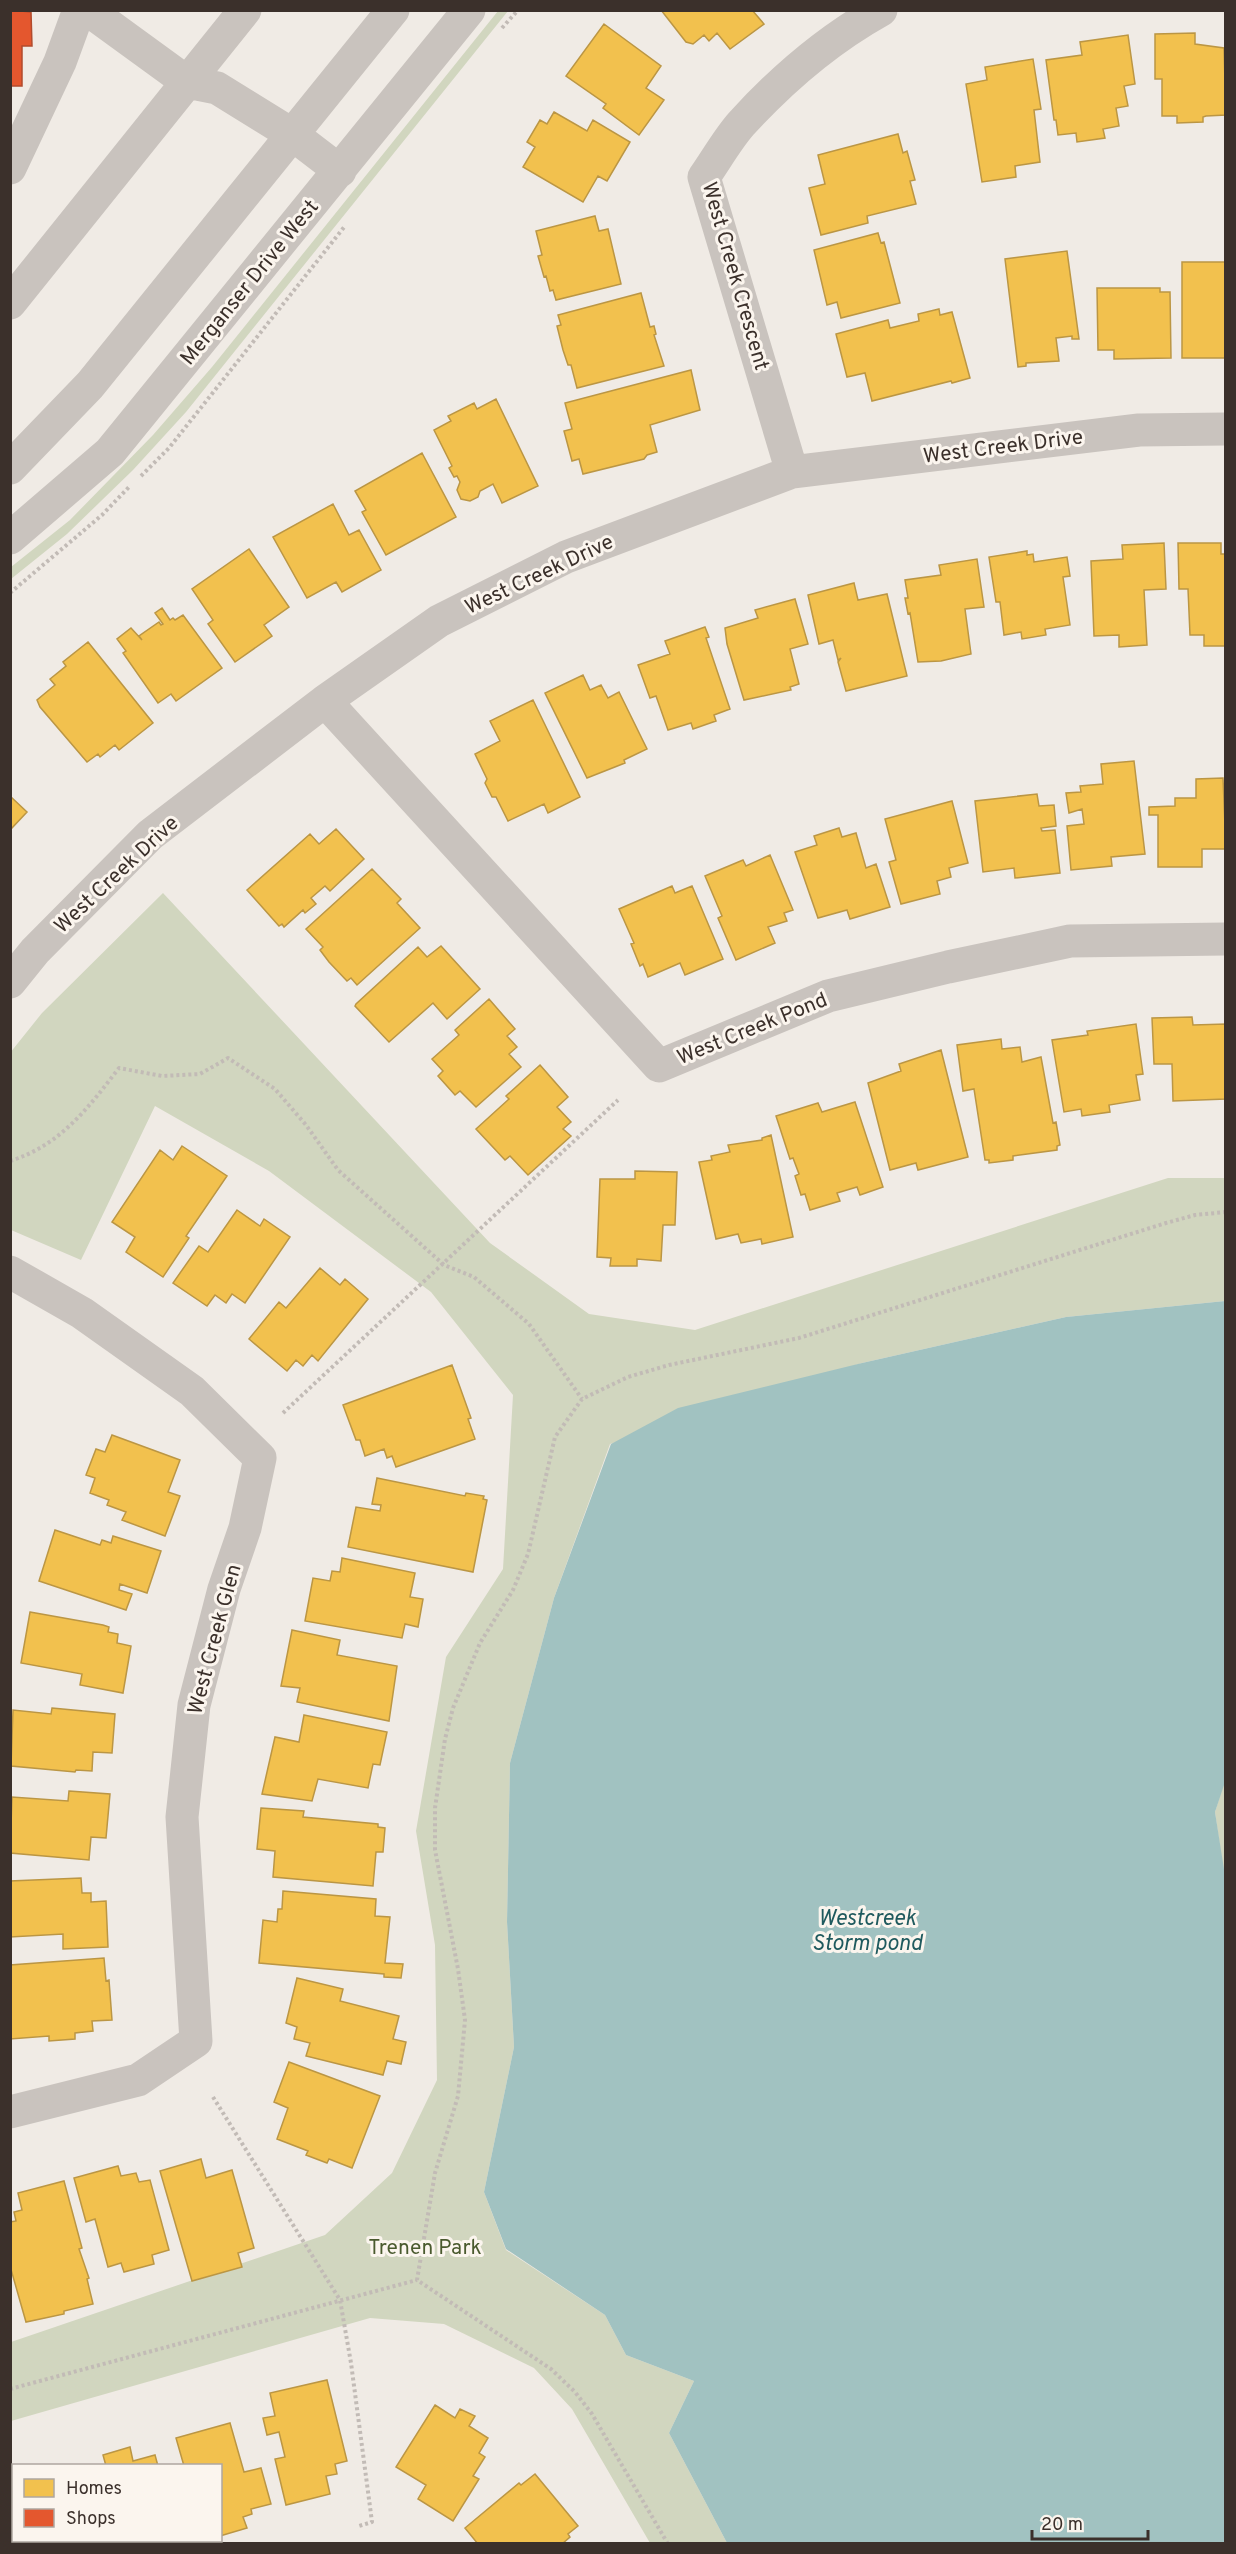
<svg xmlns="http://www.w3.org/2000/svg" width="1236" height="2554" font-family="Overpass,sans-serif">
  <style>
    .green { fill: #d1d6bf }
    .water { fill: #a1c2c1 }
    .homes { fill: #f2c14e; stroke: #bb9644; stroke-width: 1.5 }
    .shops { fill: #e4572e; stroke: #b14b2d; stroke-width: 1.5 }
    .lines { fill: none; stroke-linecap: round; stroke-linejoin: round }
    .path { stroke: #c2bbb6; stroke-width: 4; stroke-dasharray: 3 3; stroke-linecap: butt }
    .minor { stroke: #c9c3be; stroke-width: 33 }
    .labels { text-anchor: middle; stroke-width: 6; stroke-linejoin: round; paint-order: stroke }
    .street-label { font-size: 21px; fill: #3b302b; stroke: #fbf5ee }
    .park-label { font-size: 21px; fill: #4a5a2e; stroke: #fbf5ee }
    .water-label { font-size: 22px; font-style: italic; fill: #1f5a5e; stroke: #fbf5ee }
  </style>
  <rect width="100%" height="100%" fill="#f0ebe5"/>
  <path class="green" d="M 498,11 L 508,11 L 186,412 L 133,470 L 67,534 L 11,579 L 11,567 L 70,520 L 153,435 L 212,367 Z
    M 163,893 L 490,1243 L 589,1314 L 695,1330 L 1168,1178 L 1225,1178 L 1225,1301 L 1066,1317 L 862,1363 L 610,1444 L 554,1598 L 510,1763 L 507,1922 L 514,2047 L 484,2192 L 506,2250 L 605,2315 L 626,2355 L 694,2381 L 669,2433 L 727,2543 L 650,2543 L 572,2409 L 534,2368 L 444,2324 L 370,2318 L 11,2421 L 11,2342 L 325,2235 L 392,2173 L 437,2080 L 435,1945 L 416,1831 L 446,1657 L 503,1569 L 513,1395 L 431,1292 L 269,1171 L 155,1106 L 81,1260 L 11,1230 L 10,1053 L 42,1013 Z
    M 1225,1779 L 1225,1882 L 1215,1812 Z"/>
  <path class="water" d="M 1225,1301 L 1226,1779 L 1215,1812 L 1226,1882 L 1225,2543 L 727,2543 L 669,2433 L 694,2381 L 626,2355 L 605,2315 L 506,2249 L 484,2192 L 514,2047 L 507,1922 L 510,1763 L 554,1598 L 611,1444 L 678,1408 L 862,1363 L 1066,1317 Z"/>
  <path class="homes" d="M 661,10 L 752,10 L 764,24 L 730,49 L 717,33 L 709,41 L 704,35 L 693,44 L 686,42 Z
    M 604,24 L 661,66 L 646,88 L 664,100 L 639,135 L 603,108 L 606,104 L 566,76 Z
    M 1195,33 L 1195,44 L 1224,48 L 1226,115 L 1206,116 L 1203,117 L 1203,122 L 1177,123 L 1177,116 L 1162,116 L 1162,79 L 1155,79 L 1155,34 Z
    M 1128,35 L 1135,84 L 1124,86 L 1128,106 L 1116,108 L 1119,126 L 1103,129 L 1105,138 L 1077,142 L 1076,133 L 1058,135 L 1056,120 L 1054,120 L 1046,60 L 1082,55 L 1080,42 Z
    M 1033,59 L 1041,109 L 1034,110 L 1040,162 L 1015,166 L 1016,177 L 982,182 L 966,84 L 987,80 L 985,67 Z
    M 554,112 L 587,131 L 593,120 L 630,142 L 607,181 L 598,176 L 583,202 L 523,167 L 535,147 L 527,142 L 540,120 L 547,124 Z
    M 898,134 L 903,153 L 907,151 L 915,180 L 910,181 L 916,204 L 867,216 L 868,223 L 821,235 L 809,188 L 825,184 L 818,155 Z
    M 595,216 L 599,231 L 608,229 L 621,284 L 556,300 L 553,290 L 550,291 L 546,276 L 544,277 L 538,256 L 542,255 L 536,231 Z
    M 878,233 L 881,243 L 884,242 L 900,303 L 841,318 L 837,302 L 827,305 L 814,250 Z
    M 1067,251 L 1079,339 L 1072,339 L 1072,336 L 1056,338 L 1059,361 L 1026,363 L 1026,366 L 1018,367 L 1005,259 Z
    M 1182,262 L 1226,262 L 1225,358 L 1182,358 Z
    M 1097,288 L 1160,288 L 1160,292 L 1170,292 L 1171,358 L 1114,359 L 1114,350 L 1098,350 Z
    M 641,293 L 650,327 L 654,326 L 656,334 L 654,335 L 664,366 L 577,388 L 571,365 L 568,365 L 563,350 L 557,326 L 561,325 L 558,315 Z
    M 939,309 L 940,315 L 952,312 L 970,378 L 952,383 L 951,381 L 872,401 L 865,373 L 847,377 L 836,334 L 888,320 L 890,328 L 919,321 L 918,314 Z
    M 691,370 L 700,410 L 650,425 L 657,452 L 647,455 L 644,459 L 583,474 L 579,459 L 572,461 L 564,431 L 572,429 L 565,403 Z
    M 496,399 L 538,486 L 502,503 L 493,484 L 480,491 L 478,497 L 470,501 L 461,499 L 457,490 L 460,482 L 457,476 L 454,477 L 449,468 L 452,466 L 434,430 L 451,421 L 448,416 L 474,403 L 477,409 Z
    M 422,453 L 456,517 L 386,555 L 362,512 L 366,510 L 355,491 Z
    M 333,504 L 349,535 L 359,530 L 381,570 L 342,592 L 336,582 L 307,598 L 273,537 Z
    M 1164,543 L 1166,589 L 1144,590 L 1147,645 L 1119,647 L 1119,635 L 1094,636 L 1091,561 L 1123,559 L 1122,545 Z
    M 1178,543 L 1221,543 L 1221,554 L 1226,554 L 1226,646 L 1204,646 L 1204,635 L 1190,635 L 1188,589 L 1179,589 Z
    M 249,549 L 289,607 L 264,625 L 272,636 L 235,662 L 208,624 L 213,620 L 192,589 Z
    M 1027,551 L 1027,555 L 1033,554 L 1034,562 L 1067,557 L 1070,576 L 1063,577 L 1070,625 L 1045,629 L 1046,635 L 1022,639 L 1021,632 L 1004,635 L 1000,602 L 996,602 L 989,557 Z
    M 977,559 L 984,607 L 965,609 L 971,654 L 941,661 L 918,662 L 910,613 L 908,614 L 905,598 L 908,598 L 905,580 L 941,575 L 939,565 Z
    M 854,583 L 858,600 L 887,594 L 907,676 L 846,691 L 838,662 L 841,658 L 838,660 L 833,640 L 819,644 L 808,595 Z
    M 795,599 L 808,644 L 790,649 L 799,684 L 790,687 L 791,690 L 744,700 L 727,644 L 725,628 L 758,618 L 755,610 Z
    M 162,608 L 170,620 L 173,618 L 175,620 L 183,615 L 222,668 L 176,701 L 171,694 L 158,703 L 123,653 L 126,651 L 117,639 L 131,628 L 142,640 L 139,636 L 159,622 L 161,625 L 163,624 L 155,613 Z
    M 705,627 L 709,637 L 706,638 L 730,709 L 714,715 L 716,721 L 693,729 L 691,723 L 668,730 L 656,696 L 650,698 L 638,665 L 670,654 L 665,641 Z
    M 88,642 L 153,723 L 119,750 L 115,745 L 100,757 L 98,754 L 87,762 L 40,707 L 37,700 L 55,685 L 50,679 L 66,666 L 63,662 Z
    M 583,675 L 590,690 L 601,685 L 608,698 L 619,692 L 647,749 L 624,760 L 625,763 L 587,778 L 545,693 Z
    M 533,700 L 580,797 L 548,813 L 544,804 L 508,821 L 496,797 L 492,797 L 485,783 L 487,779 L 475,754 L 500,741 L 490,721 Z
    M 1134,761 L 1145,854 L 1111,857 L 1112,866 L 1071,870 L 1067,826 L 1084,824 L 1082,809 L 1069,813 L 1066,793 L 1081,792 L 1080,786 L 1103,784 L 1101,764 Z
    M 1223,778 L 1226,849 L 1202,849 L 1202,867 L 1158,867 L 1158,815 L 1149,815 L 1149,807 L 1175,806 L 1175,798 L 1196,798 L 1196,779 Z
    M 1037,794 L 1039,806 L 1054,805 L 1056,826 L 1041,828 L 1042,831 L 1055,830 L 1060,873 L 1015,878 L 1014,868 L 983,872 L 975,801 Z
    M 10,796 L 27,812 L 10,830 Z
    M 952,801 L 968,863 L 949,868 L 951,877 L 937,881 L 940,894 L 901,904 L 889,862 L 896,860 L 885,819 Z
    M 839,828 L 842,837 L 856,833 L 866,868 L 876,864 L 890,907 L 850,919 L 847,910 L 818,918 L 795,852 L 817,845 L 814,836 Z
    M 336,829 L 364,859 L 330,891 L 325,886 L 311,898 L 316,904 L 305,913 L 303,910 L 284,927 L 282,924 L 279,926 L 247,890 L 310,834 L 319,844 Z
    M 770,855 L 793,910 L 784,913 L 787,921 L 768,927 L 775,943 L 736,960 L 718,918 L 722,916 L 705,876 L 743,860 L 746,866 Z
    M 372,869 L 401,899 L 397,903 L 420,928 L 357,985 L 351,978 L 347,981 L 329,962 L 320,950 L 323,947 L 306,929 Z
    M 672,886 L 675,893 L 692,886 L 723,959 L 685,975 L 680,963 L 648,977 L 643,964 L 640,966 L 631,944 L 634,943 L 619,909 Z
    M 441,946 L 480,989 L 447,1019 L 433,1003 L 389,1042 L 355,1006 L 356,1004 L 418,947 L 427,957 Z
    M 489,999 L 515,1029 L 507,1036 L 517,1047 L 509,1054 L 521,1067 L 476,1107 L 460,1091 L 455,1095 L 438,1076 L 443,1071 L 432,1059 L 459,1035 L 455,1030 Z
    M 1192,1017 L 1193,1025 L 1226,1024 L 1226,1099 L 1173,1101 L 1172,1064 L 1154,1064 L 1152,1018 Z
    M 1136,1024 L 1143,1074 L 1136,1075 L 1140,1100 L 1109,1105 L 1110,1112 L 1082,1116 L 1081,1109 L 1064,1112 L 1052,1040 L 1088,1035 L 1087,1031 Z
    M 1001,1039 L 1002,1049 L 1020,1047 L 1022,1062 L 1041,1057 L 1053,1123 L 1056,1122 L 1060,1145 L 1057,1146 L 1057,1150 L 1013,1156 L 1013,1160 L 989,1163 L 989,1160 L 985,1160 L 974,1089 L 963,1091 L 957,1045 Z
    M 941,1050 L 968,1157 L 918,1170 L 916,1163 L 890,1170 L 868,1083 L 901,1071 L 899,1064 Z
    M 540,1065 L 568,1097 L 557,1107 L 571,1122 L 563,1129 L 571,1136 L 528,1175 L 510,1156 L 505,1160 L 476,1129 L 509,1099 L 506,1096 Z
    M 855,1102 L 883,1187 L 860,1195 L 857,1187 L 837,1193 L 840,1201 L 810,1210 L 805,1194 L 801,1195 L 795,1176 L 799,1174 L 793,1158 L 790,1159 L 776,1116 L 818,1103 L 822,1112 Z
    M 771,1135 L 793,1237 L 762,1244 L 761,1239 L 741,1243 L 738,1234 L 716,1239 L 699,1162 L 712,1160 L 711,1156 L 730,1152 L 728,1145 L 762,1140 L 762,1138 Z
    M 182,1146 L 227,1176 L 186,1236 L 189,1238 L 163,1277 L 126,1252 L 135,1237 L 112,1222 L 160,1150 L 173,1160 Z
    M 635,1171 L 677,1172 L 675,1225 L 663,1225 L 661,1261 L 637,1259 L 637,1266 L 610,1266 L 611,1258 L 597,1257 L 600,1179 L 635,1179 Z
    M 237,1210 L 260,1226 L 264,1219 L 290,1237 L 245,1303 L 232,1294 L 226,1303 L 215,1295 L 207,1306 L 173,1283 L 199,1246 L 208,1252 Z
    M 320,1268 L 340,1285 L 345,1279 L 368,1299 L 318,1361 L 312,1355 L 303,1366 L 296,1360 L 287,1371 L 249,1339 L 279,1302 L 286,1308 Z
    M 452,1365 L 471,1418 L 468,1419 L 475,1439 L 396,1467 L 392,1456 L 387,1458 L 384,1449 L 365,1456 L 360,1440 L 356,1440 L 343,1405 Z
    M 112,1435 L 180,1460 L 168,1492 L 180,1496 L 165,1536 L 122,1520 L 126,1512 L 107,1505 L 109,1500 L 90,1493 L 95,1478 L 86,1475 L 96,1449 L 105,1452 Z
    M 377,1478 L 465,1496 L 466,1493 L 484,1496 L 483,1499 L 487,1500 L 473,1572 L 348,1547 L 356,1507 L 380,1511 L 381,1505 L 372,1504 Z
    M 55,1530 L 100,1545 L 102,1540 L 111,1543 L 113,1536 L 161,1551 L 147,1593 L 120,1584 L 119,1590 L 132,1594 L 126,1610 L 39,1581 Z
    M 342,1558 L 415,1573 L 410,1597 L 423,1599 L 418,1627 L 405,1624 L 402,1638 L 305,1621 L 313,1578 L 330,1581 L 332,1571 L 340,1572 Z
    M 30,1612 L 103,1625 L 109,1627 L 108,1632 L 118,1634 L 117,1643 L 131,1646 L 123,1693 L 80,1685 L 82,1674 L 21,1663 Z
    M 292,1630 L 340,1640 L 337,1655 L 397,1666 L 389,1721 L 297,1702 L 300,1688 L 281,1686 Z
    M 52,1708 L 115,1714 L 112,1753 L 93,1752 L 92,1771 L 76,1770 L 75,1772 L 11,1766 L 13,1710 L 51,1714 Z
    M 304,1715 L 387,1732 L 380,1765 L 373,1764 L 368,1788 L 318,1779 L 312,1801 L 262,1794 L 275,1737 L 299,1742 Z
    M 69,1791 L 110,1794 L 106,1838 L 91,1837 L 89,1860 L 10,1853 L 12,1797 L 68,1801 Z
    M 261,1808 L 304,1811 L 303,1817 L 378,1824 L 378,1827 L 385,1828 L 383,1852 L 376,1852 L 373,1886 L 273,1877 L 275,1851 L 257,1849 Z
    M 81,1878 L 82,1893 L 91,1893 L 91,1902 L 106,1901 L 108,1947 L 63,1949 L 63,1934 L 10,1937 L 10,1881 Z
    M 283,1891 L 376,1899 L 375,1916 L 390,1917 L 385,1963 L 403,1964 L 401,1978 L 384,1977 L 384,1974 L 259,1963 L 263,1920 L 277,1922 L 278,1909 L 282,1909 Z
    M 104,1958 L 106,1981 L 109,1980 L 112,2020 L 92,2021 L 93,2031 L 75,2033 L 75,2039 L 49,2041 L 49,2036 L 10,2039 L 10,1965 Z
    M 297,1978 L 343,1989 L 340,2001 L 399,2016 L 393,2039 L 406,2042 L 401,2064 L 387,2061 L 383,2075 L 306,2056 L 310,2043 L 294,2039 L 297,2027 L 286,2023 Z
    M 289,2062 L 380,2096 L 352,2168 L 329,2159 L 327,2163 L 306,2155 L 308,2151 L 277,2139 L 288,2108 L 274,2102 Z
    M 201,2159 L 206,2178 L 232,2170 L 254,2248 L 238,2253 L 242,2267 L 192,2281 L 160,2171 Z
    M 118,2166 L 121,2176 L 136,2173 L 139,2182 L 150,2180 L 169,2250 L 152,2255 L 154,2264 L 124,2272 L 121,2263 L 108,2267 L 95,2219 L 86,2222 L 74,2178 Z
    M 64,2181 L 82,2248 L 79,2249 L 89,2278 L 87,2279 L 93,2304 L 64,2311 L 64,2314 L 26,2322 L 10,2266 L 10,2222 L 16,2221 L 14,2212 L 22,2210 L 18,2193 Z
    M 327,2380 L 347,2461 L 335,2464 L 337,2474 L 326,2476 L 330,2494 L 286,2505 L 275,2459 L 285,2457 L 279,2432 L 267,2435 L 263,2418 L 275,2416 L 270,2393 Z
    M 435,2405 L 455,2418 L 460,2409 L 475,2416 L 469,2426 L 488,2438 L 479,2453 L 485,2457 L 473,2476 L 479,2479 L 453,2521 L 418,2499 L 426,2485 L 396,2467 Z
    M 230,2423 L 244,2472 L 261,2468 L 271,2504 L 251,2509 L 252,2514 L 243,2517 L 247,2528 L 220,2536 L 220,2466 L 184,2466 L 176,2438 Z
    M 130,2447 L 133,2461 L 155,2455 L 158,2466 L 106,2466 L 103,2455 Z
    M 535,2474 L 578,2526 L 568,2534 L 570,2537 L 562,2544 L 478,2544 L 465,2528 L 519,2483 L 521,2485 Z
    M 113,2540 L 194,2540 L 194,2543 L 113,2544 Z"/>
  <path class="shops" d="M 10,10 L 31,12 L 32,46 L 22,46 L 22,86 L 10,86 Z"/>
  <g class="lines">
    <path class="path" d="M 502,28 L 518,10
      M 141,476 L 169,448 L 345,226
      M 10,593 L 102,515 L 129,487
      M 10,1161 C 61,1145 88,1108 119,1068 L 162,1076 L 200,1074 L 228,1058 L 275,1089 L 306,1125 L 338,1170 L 444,1265 L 474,1277 L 529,1324 L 582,1399
      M 283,1413 L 618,1100
      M 213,2097 L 340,2300 L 351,2363 L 372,2522 L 359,2526
      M 10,2389 L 417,2280
      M 668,2544 L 592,2414 L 575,2392 L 551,2369 L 417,2280 L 435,2173 L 458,2096 L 465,2020 L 458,1969 L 435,1850 L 435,1808 L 445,1739 L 453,1708 L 480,1643 L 513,1590 L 528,1554 L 555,1437 L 582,1399 L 628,1377 L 669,1365 L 799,1338 L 1166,1223 L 1195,1215 L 1226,1212"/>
    <path class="minor" d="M 88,10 L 187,82 L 217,88 L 293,135 L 340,171
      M 10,168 L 60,62 L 79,10
      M 10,303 L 245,10
      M 10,468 L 90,385 L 393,10
      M 792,472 L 704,177 C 716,160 727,140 741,124 C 781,80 829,39 881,10
      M 10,538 L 110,452 L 469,10
      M 325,701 L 659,1066 L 828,996 L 948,967 L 1070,941 L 1226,939
      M 10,982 L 35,951 L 150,835 L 325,701 L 439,621 L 566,557 L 792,472 L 1139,430 L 1226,429
      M 10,1272 L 82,1313 L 192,1391 L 260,1458 L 245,1528 L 224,1589 L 194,1705 L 182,1817 L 196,2041 L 138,2080 L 10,2112"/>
  </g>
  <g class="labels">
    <g class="street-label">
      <text transform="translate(736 276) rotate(74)" y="7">West Creek Crescent</text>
      <text transform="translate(249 282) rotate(-51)" y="7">Merganser Drive West</text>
      <text transform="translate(1003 446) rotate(-7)" y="7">West Creek Drive</text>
      <text transform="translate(539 574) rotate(-25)" y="7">West Creek Drive</text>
      <text transform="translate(116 874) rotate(-43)" y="7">West Creek Drive</text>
      <text transform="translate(752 1028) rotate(-22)" y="7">West Creek Pond</text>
      <text transform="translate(214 1639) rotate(-75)" y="7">West Creek Glen</text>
    </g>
    <g class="park-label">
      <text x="425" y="2254">Trenen Park</text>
    </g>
    <g class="water-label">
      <text x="867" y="1925">Westcreek<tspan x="867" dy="25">Storm pond</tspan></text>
    </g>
  </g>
  <rect width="1236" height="2554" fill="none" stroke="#3b302b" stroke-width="24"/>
  <rect x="12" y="2464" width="210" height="78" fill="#fbf5ee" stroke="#aea6a0" stroke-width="1.5"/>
  <rect x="24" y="2479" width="30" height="18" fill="#f2c14e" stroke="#aea6a0" stroke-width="1.5"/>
  <text x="66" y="2494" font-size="18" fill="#3b302b">Homes</text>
  <rect x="24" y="2509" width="30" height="18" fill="#e4572e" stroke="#aea6a0" stroke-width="1.5"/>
  <text x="66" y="2524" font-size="18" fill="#3b302b">Shops</text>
  <path d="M1032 2530v9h116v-9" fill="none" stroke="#3b302b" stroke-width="3"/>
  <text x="1041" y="2530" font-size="18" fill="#3b302b" stroke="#fbf5ee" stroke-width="4.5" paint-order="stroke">20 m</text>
</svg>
